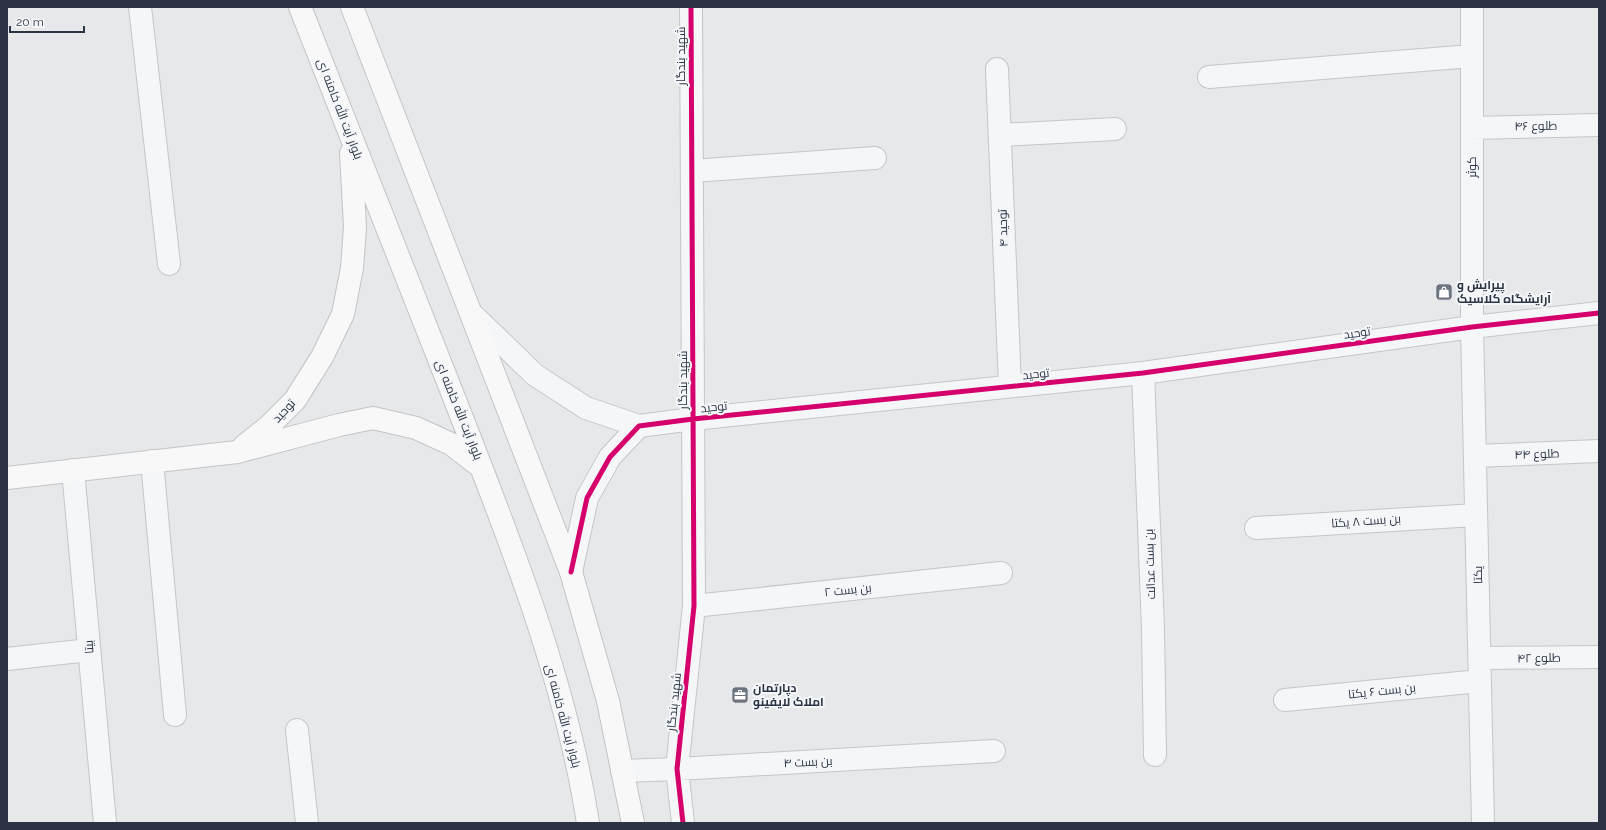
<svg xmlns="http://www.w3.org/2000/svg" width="1606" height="830" font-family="Raleway,Cairo,sans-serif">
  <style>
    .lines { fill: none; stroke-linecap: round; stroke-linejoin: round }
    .minor-casing { stroke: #c4c6c8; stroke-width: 24 }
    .major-casing { stroke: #c2c5c8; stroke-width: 24 }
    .minor { stroke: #f5f6f7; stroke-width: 22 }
    .major { stroke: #f8f8f8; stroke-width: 22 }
    .cycleway-casing { stroke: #f4f6f9; stroke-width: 8 }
    .cycleway { stroke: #d6006c; stroke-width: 5 }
    .labels { text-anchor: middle; stroke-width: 4; stroke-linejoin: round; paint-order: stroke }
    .street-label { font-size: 12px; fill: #2b3445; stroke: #f4f6f9 }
    .poi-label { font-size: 12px; font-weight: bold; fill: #2b3445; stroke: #f4f6f9; text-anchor: start }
  </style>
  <rect width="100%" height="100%" fill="#e6e8ea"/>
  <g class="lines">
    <defs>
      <path id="minor" d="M 140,7 L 169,264
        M 1472,7 L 1472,327 L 1483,823
        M 997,69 L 1010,386
        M 1209,77 L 1472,56
        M 1472,128 L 1599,125
        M 1000,135 L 1115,129
        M 692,171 L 875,158
        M 473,315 L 535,375 L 586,408 L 639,426
        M 1143,373 L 1153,629 L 1155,755
        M 1475,456 L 1599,451
        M 152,461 L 175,715
        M 73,470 L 105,823
        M 1256,528 L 1476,515
        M 571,572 L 587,498 L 610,457 L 639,426 L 693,419 L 1143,373 L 1472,327 L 1599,313
        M 694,606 L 1001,573
        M 1480,658 L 1599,657
        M 7,659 L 89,650
        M 1285,700 L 1480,681
        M 297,730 L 307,823
        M 622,771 L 677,769 L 994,751
        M 683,823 L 677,769 L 694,606 L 691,7"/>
      <path id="major" d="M 300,7 C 351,138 403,269 455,400 C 508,535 566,680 588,823
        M 352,7 L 571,572 L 608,701 L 633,823
        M 244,446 L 269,426 L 295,400 L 322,357 L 343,314 L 352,268 L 355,227 L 351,153
        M 7,478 L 237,452 L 339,425 L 373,418 L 416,428 L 451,444 L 481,467"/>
    </defs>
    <use href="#minor" class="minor-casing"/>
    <use href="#major" class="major-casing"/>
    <use href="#minor" class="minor"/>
    <use href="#major" class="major"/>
    <defs>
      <path id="cycleway" d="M 571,572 L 587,498 L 610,457 L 639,426 L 693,419 L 1143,373 L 1472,327 L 1599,313
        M 683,823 L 677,769 L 694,606 L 691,7"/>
    </defs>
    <use href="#cycleway" class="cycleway-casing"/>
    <use href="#cycleway" class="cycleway"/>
  </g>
  <defs>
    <symbol id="shop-square" viewBox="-11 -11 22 22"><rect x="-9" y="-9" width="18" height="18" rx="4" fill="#6c737f" stroke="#f4f6f9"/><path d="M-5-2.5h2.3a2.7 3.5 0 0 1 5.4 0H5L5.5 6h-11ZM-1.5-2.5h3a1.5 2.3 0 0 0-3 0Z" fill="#fff"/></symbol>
    <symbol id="office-square" viewBox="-11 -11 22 22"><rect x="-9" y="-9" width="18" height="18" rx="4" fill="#6c737f" stroke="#f4f6f9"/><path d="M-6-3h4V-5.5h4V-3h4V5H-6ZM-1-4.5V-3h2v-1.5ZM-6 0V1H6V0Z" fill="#fff"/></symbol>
  </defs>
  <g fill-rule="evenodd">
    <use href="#shop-square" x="1434" y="282" width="20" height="20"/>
    <use href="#office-square" x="730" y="685" width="20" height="20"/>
  </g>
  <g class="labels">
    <g class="street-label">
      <text transform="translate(681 56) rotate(-90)" y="4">شهید بندگار</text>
      <text transform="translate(340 109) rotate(69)" y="4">بلوار آیت الله خامنه ای</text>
      <text transform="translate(1536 126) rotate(-1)" y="4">طلوع ۴۶</text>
      <text transform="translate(1472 167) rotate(-90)" y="4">کوثر</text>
      <text transform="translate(1003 228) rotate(-92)" y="4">توحید ۴</text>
      <text transform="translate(1357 333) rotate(-8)" y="4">توحید</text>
      <text transform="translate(1036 374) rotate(-6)" y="4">توحید</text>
      <text transform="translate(683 380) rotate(-90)" y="4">شهید بندگار</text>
      <text transform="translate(714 407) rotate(-6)" y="4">توحید</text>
      <text transform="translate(459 410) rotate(68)" y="4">بلوار آیت الله خامنه ای</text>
      <text transform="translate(284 411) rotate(-47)" y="4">توحید</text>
      <text transform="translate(1537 454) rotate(-2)" y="4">طلوع ۴۴</text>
      <text transform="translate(1366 521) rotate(-4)" y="4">بن بست ۸ یکتا</text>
      <text transform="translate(1150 564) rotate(-92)" y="4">بن بست عدالت</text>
      <text transform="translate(1478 575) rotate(-91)" y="4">یکتا</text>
      <text transform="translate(848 590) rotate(-6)" y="4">بن بست ۲</text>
      <text transform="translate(89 647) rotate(-95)" y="4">بیتا</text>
      <text transform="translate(1539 658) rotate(-1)" y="4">طلوع ۴۲</text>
      <text transform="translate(1382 691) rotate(-6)" y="4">بن بست ۶ یکتا</text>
      <text transform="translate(674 702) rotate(-84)" y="4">شهید بندگار</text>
      <text transform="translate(563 716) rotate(75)" y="4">بلوار آیت الله خامنه ای</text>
      <text transform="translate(808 762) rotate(-3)" y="4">بن بست ۴</text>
    </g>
    <g class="poi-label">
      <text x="1457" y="289">پیرایش و<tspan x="1457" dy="14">آرایشگاه کلاسیک</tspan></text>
      <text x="753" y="692">دپارتمان<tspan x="753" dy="14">املاک لایفینو</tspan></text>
    </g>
  </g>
  <rect width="1606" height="830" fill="none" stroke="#2b3445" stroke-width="16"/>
  <path d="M10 26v6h74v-6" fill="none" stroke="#2b3445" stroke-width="2"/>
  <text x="16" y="26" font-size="12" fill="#2b3445" stroke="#f4f6f9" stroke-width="3" paint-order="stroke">20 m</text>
</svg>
